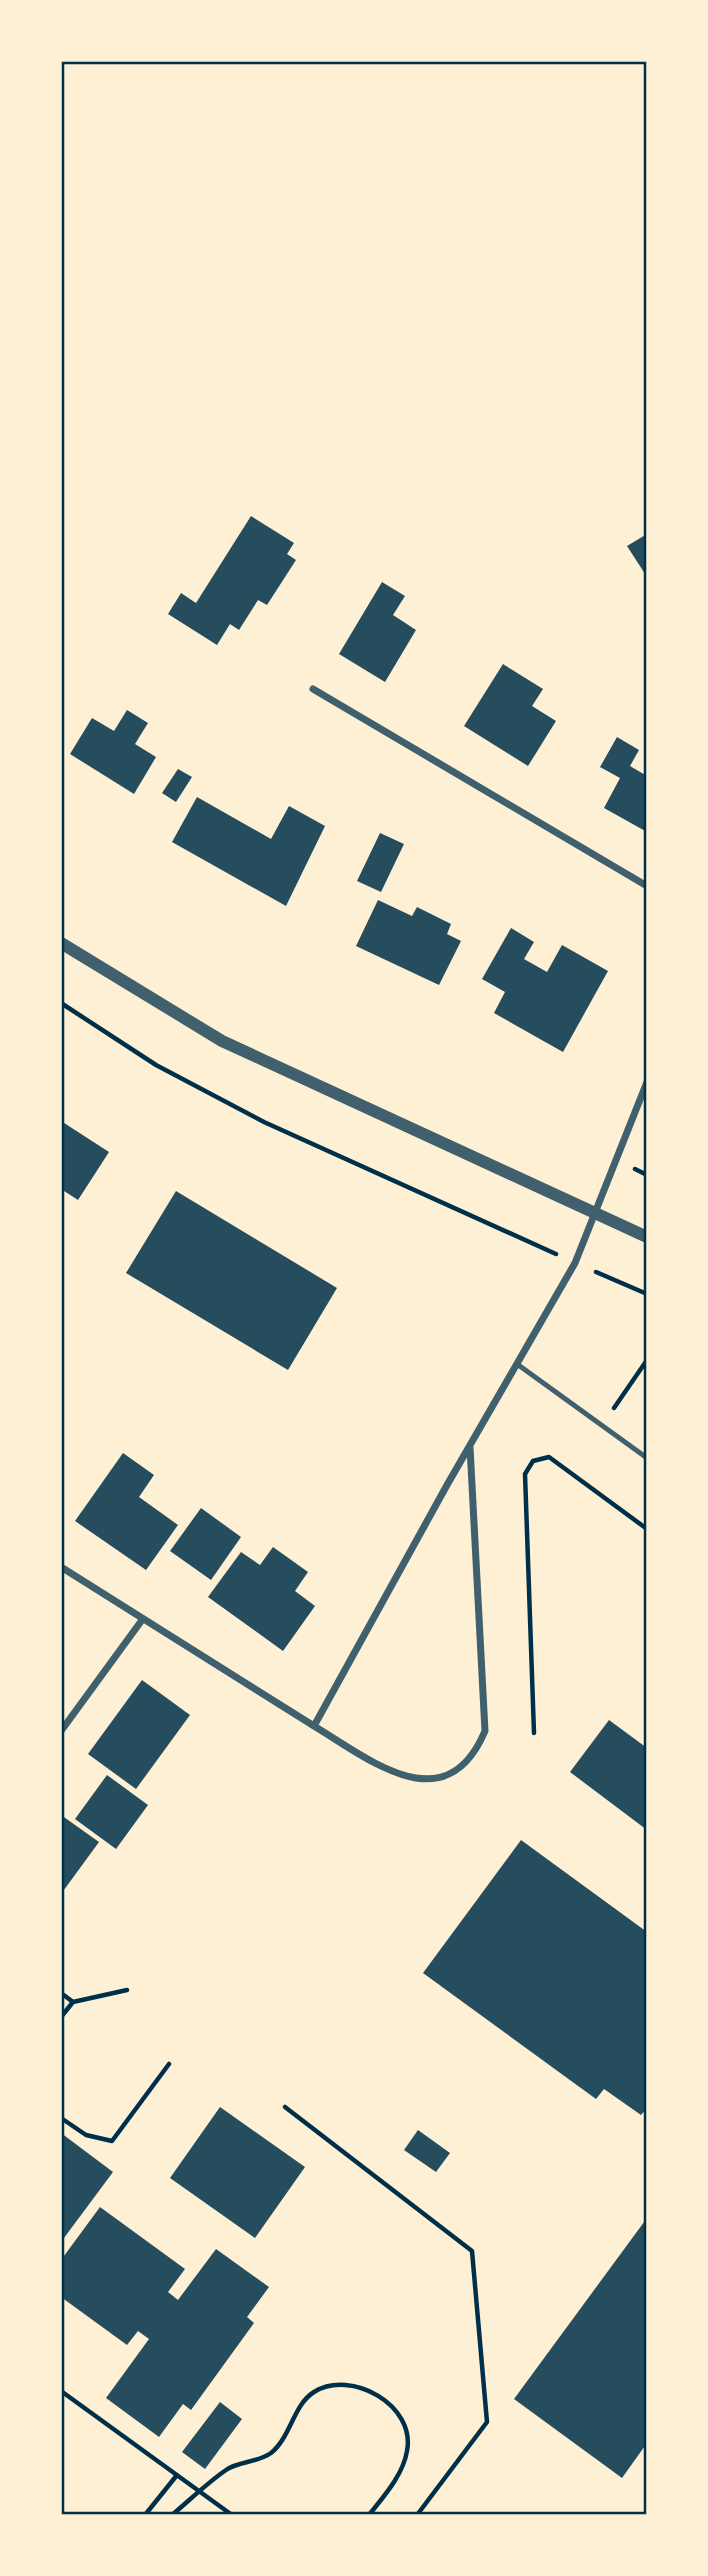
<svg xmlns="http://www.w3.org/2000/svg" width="708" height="2576" font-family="Poppins,sans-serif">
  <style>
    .building { fill: #264d5e }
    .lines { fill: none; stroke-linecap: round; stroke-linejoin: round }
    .path { stroke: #003049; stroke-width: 4.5 }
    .service { stroke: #3f606c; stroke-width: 5 }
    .minor { stroke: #3f606c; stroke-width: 7 }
    .tertiary { stroke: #3f606c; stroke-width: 12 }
    .neatline { fill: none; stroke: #003049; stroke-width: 2.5 }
  </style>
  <rect width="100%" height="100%" fill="#fdf0d5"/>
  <path class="building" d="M 251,516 L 294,543 L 287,554 L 296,560 L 267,605 L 258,600 L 239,630 L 230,624 L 217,645 L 168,614 L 181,593 L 196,603 Z
    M 647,534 L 647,577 L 627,546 Z
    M 382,582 L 405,596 L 393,615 L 416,630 L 385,682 L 339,654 Z
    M 503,664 L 543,689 L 532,706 L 556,721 L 528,766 L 464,726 Z
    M 127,710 L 148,723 L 135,744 L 156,757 L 134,794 L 70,754 L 92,718 L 114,731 Z
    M 617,737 L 639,750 L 630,766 L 647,776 L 647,832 L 604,808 L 620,778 L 600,767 Z
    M 178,769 L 192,777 L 176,802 L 162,793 Z
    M 197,797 L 271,839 L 289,806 L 325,826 L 286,906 L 172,842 Z
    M 380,833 L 404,844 L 381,892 L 357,881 Z
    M 378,900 L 412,916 L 417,907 L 451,924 L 447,934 L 461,941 L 439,985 L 356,946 Z
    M 511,928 L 534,942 L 524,959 L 547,972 L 562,945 L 608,971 L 563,1052 L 494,1013 L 505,992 L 482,979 Z
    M 61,1121 L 109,1152 L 78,1200 L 61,1189 Z
    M 176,1191 L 337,1288 L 288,1370 L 126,1273 Z
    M 123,1453 L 154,1475 L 139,1497 L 178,1525 L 146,1570 L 75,1521 Z
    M 201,1508 L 241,1537 L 211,1580 L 170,1551 Z
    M 273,1547 L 308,1572 L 295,1591 L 315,1606 L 283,1651 L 208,1597 L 241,1552 L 260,1565 Z
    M 142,1680 L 190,1715 L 136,1789 L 88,1754 Z
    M 609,1720 L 647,1748 L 647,1830 L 570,1772 Z
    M 107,1775 L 148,1805 L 116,1849 L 75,1819 Z
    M 61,1815 L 99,1842 L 61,1894 Z
    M 521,1840 L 647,1932 L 647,2108 L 641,2115 L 604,2089 L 596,2099 L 423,1973 Z
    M 220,2107 L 305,2167 L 255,2238 L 170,2178 Z
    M 418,2130 L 450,2153 L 436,2172 L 404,2150 Z
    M 61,2133 L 113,2172 L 61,2242 Z
    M 100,2207 L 185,2269 L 168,2292 L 178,2300 L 216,2249 L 269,2287 L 247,2317 L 254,2323 L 191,2410 L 183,2404 L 159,2437 L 106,2398 L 149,2339 L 138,2331 L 127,2345 L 61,2297 L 61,2260 Z
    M 647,2218 L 647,2443 L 622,2478 L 514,2399 Z
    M 220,2402 L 242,2419 L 205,2469 L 182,2452 Z"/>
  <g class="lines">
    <path class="path" d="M 61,1003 L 156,1065 L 264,1122 L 556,1254
      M 635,1169 L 647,1175
      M 596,1272 L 647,1294
      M 614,1408 L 647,1360
      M 534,1733 L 525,1474 L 533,1461 L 549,1457 L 647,1529
      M 61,1993 L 73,2002
      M 61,2017 L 73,2002 L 127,1990
      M 285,2107 L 472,2251 L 487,2422 L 417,2515
      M 61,2118 L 86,2135 L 112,2141 L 169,2064
      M 61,2391 L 232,2515
      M 145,2515 L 177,2475
      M 172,2515 C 190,2500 207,2483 226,2470 C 239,2461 257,2463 271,2453 C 291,2437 293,2405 314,2392 C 351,2369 416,2405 407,2451 C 403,2475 384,2496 369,2515"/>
    <path class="service" d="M 517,1364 L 647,1458"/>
    <path class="minor" d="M 313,689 L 647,886
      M 61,1567 L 314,1726 L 447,1485 L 575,1263 L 647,1082
      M 314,1726 C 370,1760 446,1823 485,1731 L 470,1447
      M 61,1731 L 142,1620"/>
    <path class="tertiary" d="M 61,943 L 222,1041 L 647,1237"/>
  </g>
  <rect width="708" height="2576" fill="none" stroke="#fdf0d5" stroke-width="126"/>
  <rect x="63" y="63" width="582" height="2450" class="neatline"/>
</svg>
